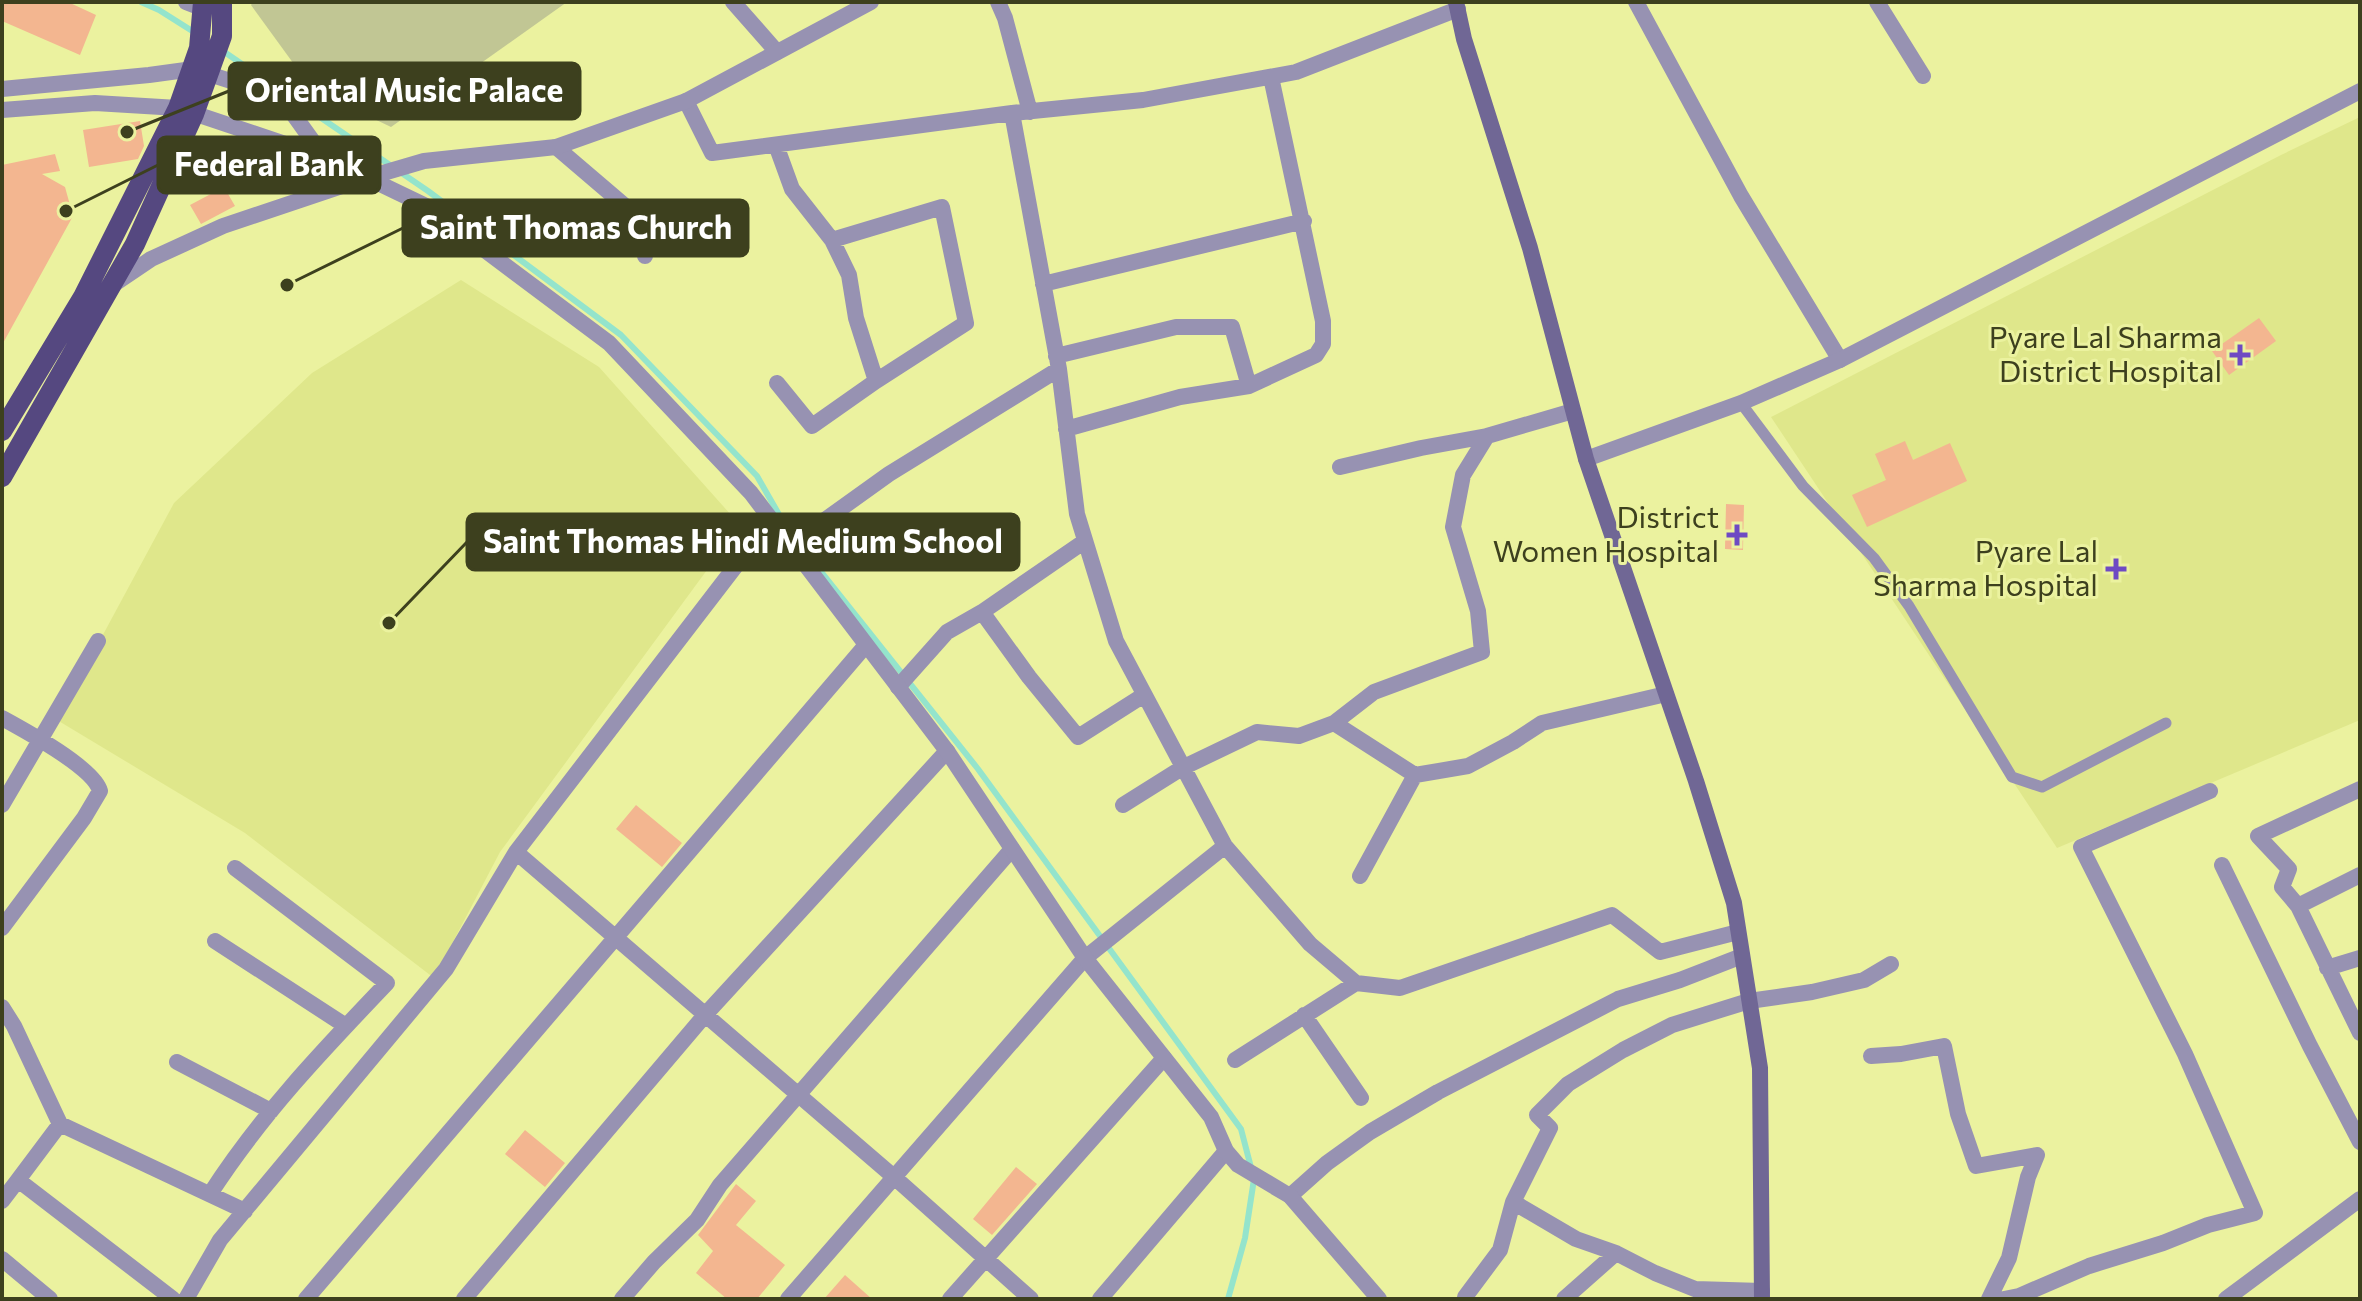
<svg xmlns="http://www.w3.org/2000/svg" width="2362" height="1301" font-family="Commissioner,sans-serif">
  <style>
    .built { fill: #dfe78b }
    .green { fill: #c1c694 }
    .lines { fill: none; stroke-linecap: round; stroke-linejoin: round }
    .stream { stroke: #94e4cc; stroke-width: 6 }
    .building { fill: #f3b690 }
    .service { stroke: #9792b2; stroke-width: 11 }
    .minor { stroke: #9792b2; stroke-width: 16 }
    .tertiary { stroke: #9792b2; stroke-width: 16 }
    .secondary { stroke: #706795; stroke-width: 16 }
    .primary { stroke: #554880; stroke-width: 20 }
    .poi-dot { fill: #6e4ac3; stroke: #ebf29f; stroke-width: 3 }
    .labels { text-anchor: middle; stroke-width: 6; stroke-linejoin: round; paint-order: stroke }
    .poi-label { font-size: 30px; fill: #3d401e; stroke: #ebf29f; text-anchor: end }
    .leader { fill: none; stroke: #3d401e; stroke-width: 3 }
    .callout-dot { fill: #3d401e; stroke: #ebf29f; stroke-width: 3 }
    .callout { fill: #3d401e; stroke: #3d401e; stroke-width: 3 }
    .callout-label { font-size: 32px; text-anchor: middle; font-weight: bold; fill: #fff }
  </style>
  <rect width="100%" height="100%" fill="#ebf29f"/>
  <path class="built" d="M 2360,117 L 2360,720 L 2057,848 L 1771,417 L 2281,155 Z
    M 461,280 L 599,367 L 740,525 L 500,852 L 434,978 L 245,833 L 57,720 L 174,503 L 312,373 Z"/>
  <path class="green" d="M 253,2 L 567,2 L 391,127 L 312,89 L 251,5 Z"/>
  <g class="lines">
    <path class="stream" d="M 141,2 L 159,10 L 197,34
      M 220,49 L 428,191 L 621,335 L 757,476 L 789,532
      M 811,559 L 978,769 L 1241,1129 L 1254,1179 L 1245,1238 L 1228,1299"/>
  </g>
  <path class="building" d="M 2,2 L 68,2 L 96,15 L 80,55 L 2,21 Z
    M 140,121 L 144,146 L 138,159 L 89,167 L 83,130 Z
    M 55,154 L 60,171 L 42,174 L 65,187 L 73,216 L 2,345 L 2,165 Z
    M 224,187 L 235,206 L 201,224 L 190,205 Z
    M 2259,318 L 2276,341 L 2229,375 L 2212,351 Z
    M 1905,441 L 1913,460 L 1950,443 L 1967,481 L 1867,527 L 1852,495 L 1886,480 L 1875,454 Z
    M 1726,504 L 1744,505 L 1743,550 L 1725,549 Z
    M 636,805 L 682,843 L 662,867 L 616,829 Z
    M 525,1130 L 565,1163 L 545,1187 L 505,1154 Z
    M 1016,1167 L 1037,1184 L 992,1235 L 973,1219 Z
    M 736,1184 L 756,1201 L 736,1225 L 785,1265 L 757,1299 L 727,1299 L 696,1273 L 713,1251 L 698,1235 Z
    M 845,1275 L 872,1299 L 824,1299 Z"/>
  <g class="lines">
    <path class="service" d="M 1741,403 L 1803,486 L 1874,558 L 1909,606 L 2012,777 L 2042,787 L 2166,723"/>
    <path class="minor" d="M 186,2 L 204,9
      M 733,2 L 777,52
      M 998,2 L 1005,18 L 1030,112
      M 1636,2 L 1741,196 L 1840,360
      M 1877,2 L 1923,76
      M 686,101 L 712,153 L 1012,113 L 1143,100 L 1296,72 L 1458,9
      M 1012,113 L 1059,369 L 1077,514 L 1116,641 L 1225,846
      M 776,145 L 792,189 L 832,240 L 849,275 L 856,318 L 876,381 L 966,323 L 942,207 L 832,240
      M 556,147 L 645,223 L 645,256
      M 1043,284 L 1304,221
      M 1056,356 L 1176,327 L 1232,327 L 1249,386
      M 777,383 L 812,426 L 876,381
      M 1066,429 L 1180,397 L 1249,386 L 1316,355 L 1323,344 L 1323,321 L 1271,77
      M 1340,467 L 1421,448 L 1487,436
      M 1085,541 L 982,612 L 1029,677 L 1078,737 L 1144,695
      M 790,545 L 889,474 L 1059,369
      M 898,687 L 947,632 L 982,612
      M 2,718 C 24,730 94,768 100,791 L 84,818 L 2,928
      M 1334,723 L 1374,692 L 1482,652 L 1478,611 L 1453,527 L 1463,475 L 1487,436 L 1573,411
      M 2360,789 L 2258,836 L 2289,869 L 2282,887 L 2298,906 L 2360,1033
      M 2,805 L 98,641
      M 1123,805 L 1182,768 L 1257,732 L 1299,736 L 1334,723 L 1415,775 L 1468,766 L 1513,742 L 1542,723 L 1666,694
      M 516,852 L 894,1177 L 1031,1299
      M 2222,865 L 2310,1046 L 2360,1142
      M 1360,876 L 1415,775
      M 2298,906 L 2360,875
      M 215,941 L 346,1026
      M 2327,968 L 2360,958
      M 2,1007 L 14,1026 L 60,1124 L 18,1180 L 173,1299
      M 1304,1015 L 1361,1098
      M 1871,1056 L 1901,1054 L 1944,1046 L 1958,1114 L 1976,1166 L 2037,1155 L 2028,1177 L 2009,1258 L 1989,1299
      M 1235,1060 L 1356,983
      M 177,1062 L 271,1111
      M 60,1124 L 245,1211
      M 210,1194 C 261,1115 322,1051 387,983 L 235,868
      M 1290,1196 L 1327,1163 L 1370,1132 L 1438,1092 L 1618,999 L 1680,980 L 1742,956
      M 2,1201 L 18,1180
      M 2,1259 L 50,1299
      M 1762,1291 L 1695,1289 L 1655,1273 L 1616,1253 L 1576,1239 L 1513,1202 L 1550,1128 L 1537,1115 L 1568,1084 L 1623,1050 L 1672,1025 L 1749,1001 L 1812,992 L 1864,980 L 1891,964
      M 1465,1297 L 1500,1250 L 1513,1202
      M 186,1299 L 220,1240 L 446,969 L 516,852 L 771,520
      M 306,1299 L 866,645
      M 464,1299 L 705,1015 L 947,751
      M 622,1299 L 654,1262 L 697,1220 L 720,1185 L 1012,849
      M 788,1299 L 1085,958 L 1225,846 L 1310,944 L 1356,983 L 1400,988 L 1612,915 L 1660,952 L 1738,932
      M 950,1299 L 1164,1058
      M 1100,1299 L 1226,1151
      M 1564,1299 L 1616,1253
      M 2004,1299 L 2019,1296 L 2089,1266 L 2163,1243 L 2208,1225 L 2255,1213 L 2185,1054 L 2081,847 L 2210,791
      M 2226,1299 L 2360,1199"/>
    <path class="tertiary" d="M 2,89 L 149,75 L 193,69 L 237,83 L 291,111 L 324,157
      M 2,110 L 95,103 L 178,108 L 324,157 L 426,206 L 609,343 L 751,493 L 947,751 L 1085,958 L 1211,1117 L 1226,1151 L 1238,1165 L 1290,1196 L 1379,1299
      M 114,284 L 151,259 L 223,226 L 366,178 L 424,161 L 556,147 L 686,101 L 871,2
      M 1586,459 L 1741,403 L 1840,360 L 2360,91"/>
    <path class="secondary" d="M 1456,2 L 1464,39 L 1530,248 L 1586,459 L 1696,781 L 1734,903 L 1760,1068 L 1762,1299"/>
    <path class="primary" d="M 2,431 L 83,297 L 178,108 L 199,48 L 203,2
      M 2,477 L 135,244 L 194,114 L 222,36 L 222,2"/>
  </g>
  <g class="poi-dot">
    <path d="M2236 343h8v8h8v8h-8v8h-8v-8h-8v-8h8z"/>
    <path d="M1733 523h8v8h8v8h-8v8h-8v-8h-8v-8h8z"/>
    <path d="M2112 557h8v8h8v8h-8v8h-8v-8h-8v-8h8z"/>
  </g>
  <g class="labels">
    <g class="poi-label">
      <text x="2222" y="348">Pyare Lal Sharma<tspan x="2222" dy="34">District Hospital</tspan></text>
      <text x="1719" y="528">District<tspan x="1719" dy="34">Women Hospital</tspan></text>
      <text x="2098" y="562">Pyare Lal<tspan x="2098" dy="34">Sharma Hospital</tspan></text>
    </g>
  </g>
  <path class="leader" d="M127 132L229 91M66 211L158 165M287 285L403 228M389 623L467 542"/>
  <g class="callout-dot">
    <circle cx="127" cy="132" r="8"/>
    <circle cx="66" cy="211" r="8"/>
    <circle cx="287" cy="285" r="8"/>
    <circle cx="389" cy="623" r="8"/>
  </g>
  <g class="callout">
    <rect x="229" y="63" width="351" height="56" rx="8"/>
    <rect x="158" y="137" width="222" height="56" rx="8"/>
    <rect x="403" y="200" width="345" height="56" rx="8"/>
    <rect x="467" y="514" width="552" height="56" rx="8"/>
  </g>
  <g class="callout-label">
    <text x="404" y="102">Oriental Music Palace</text>
    <text x="269" y="176">Federal Bank</text>
    <text x="576" y="239">Saint Thomas Church</text>
    <text x="743" y="553">Saint Thomas Hindi Medium School</text>
  </g>
  <rect width="2362" height="1301" fill="none" stroke="#3d401e" stroke-width="8"/>
</svg>
